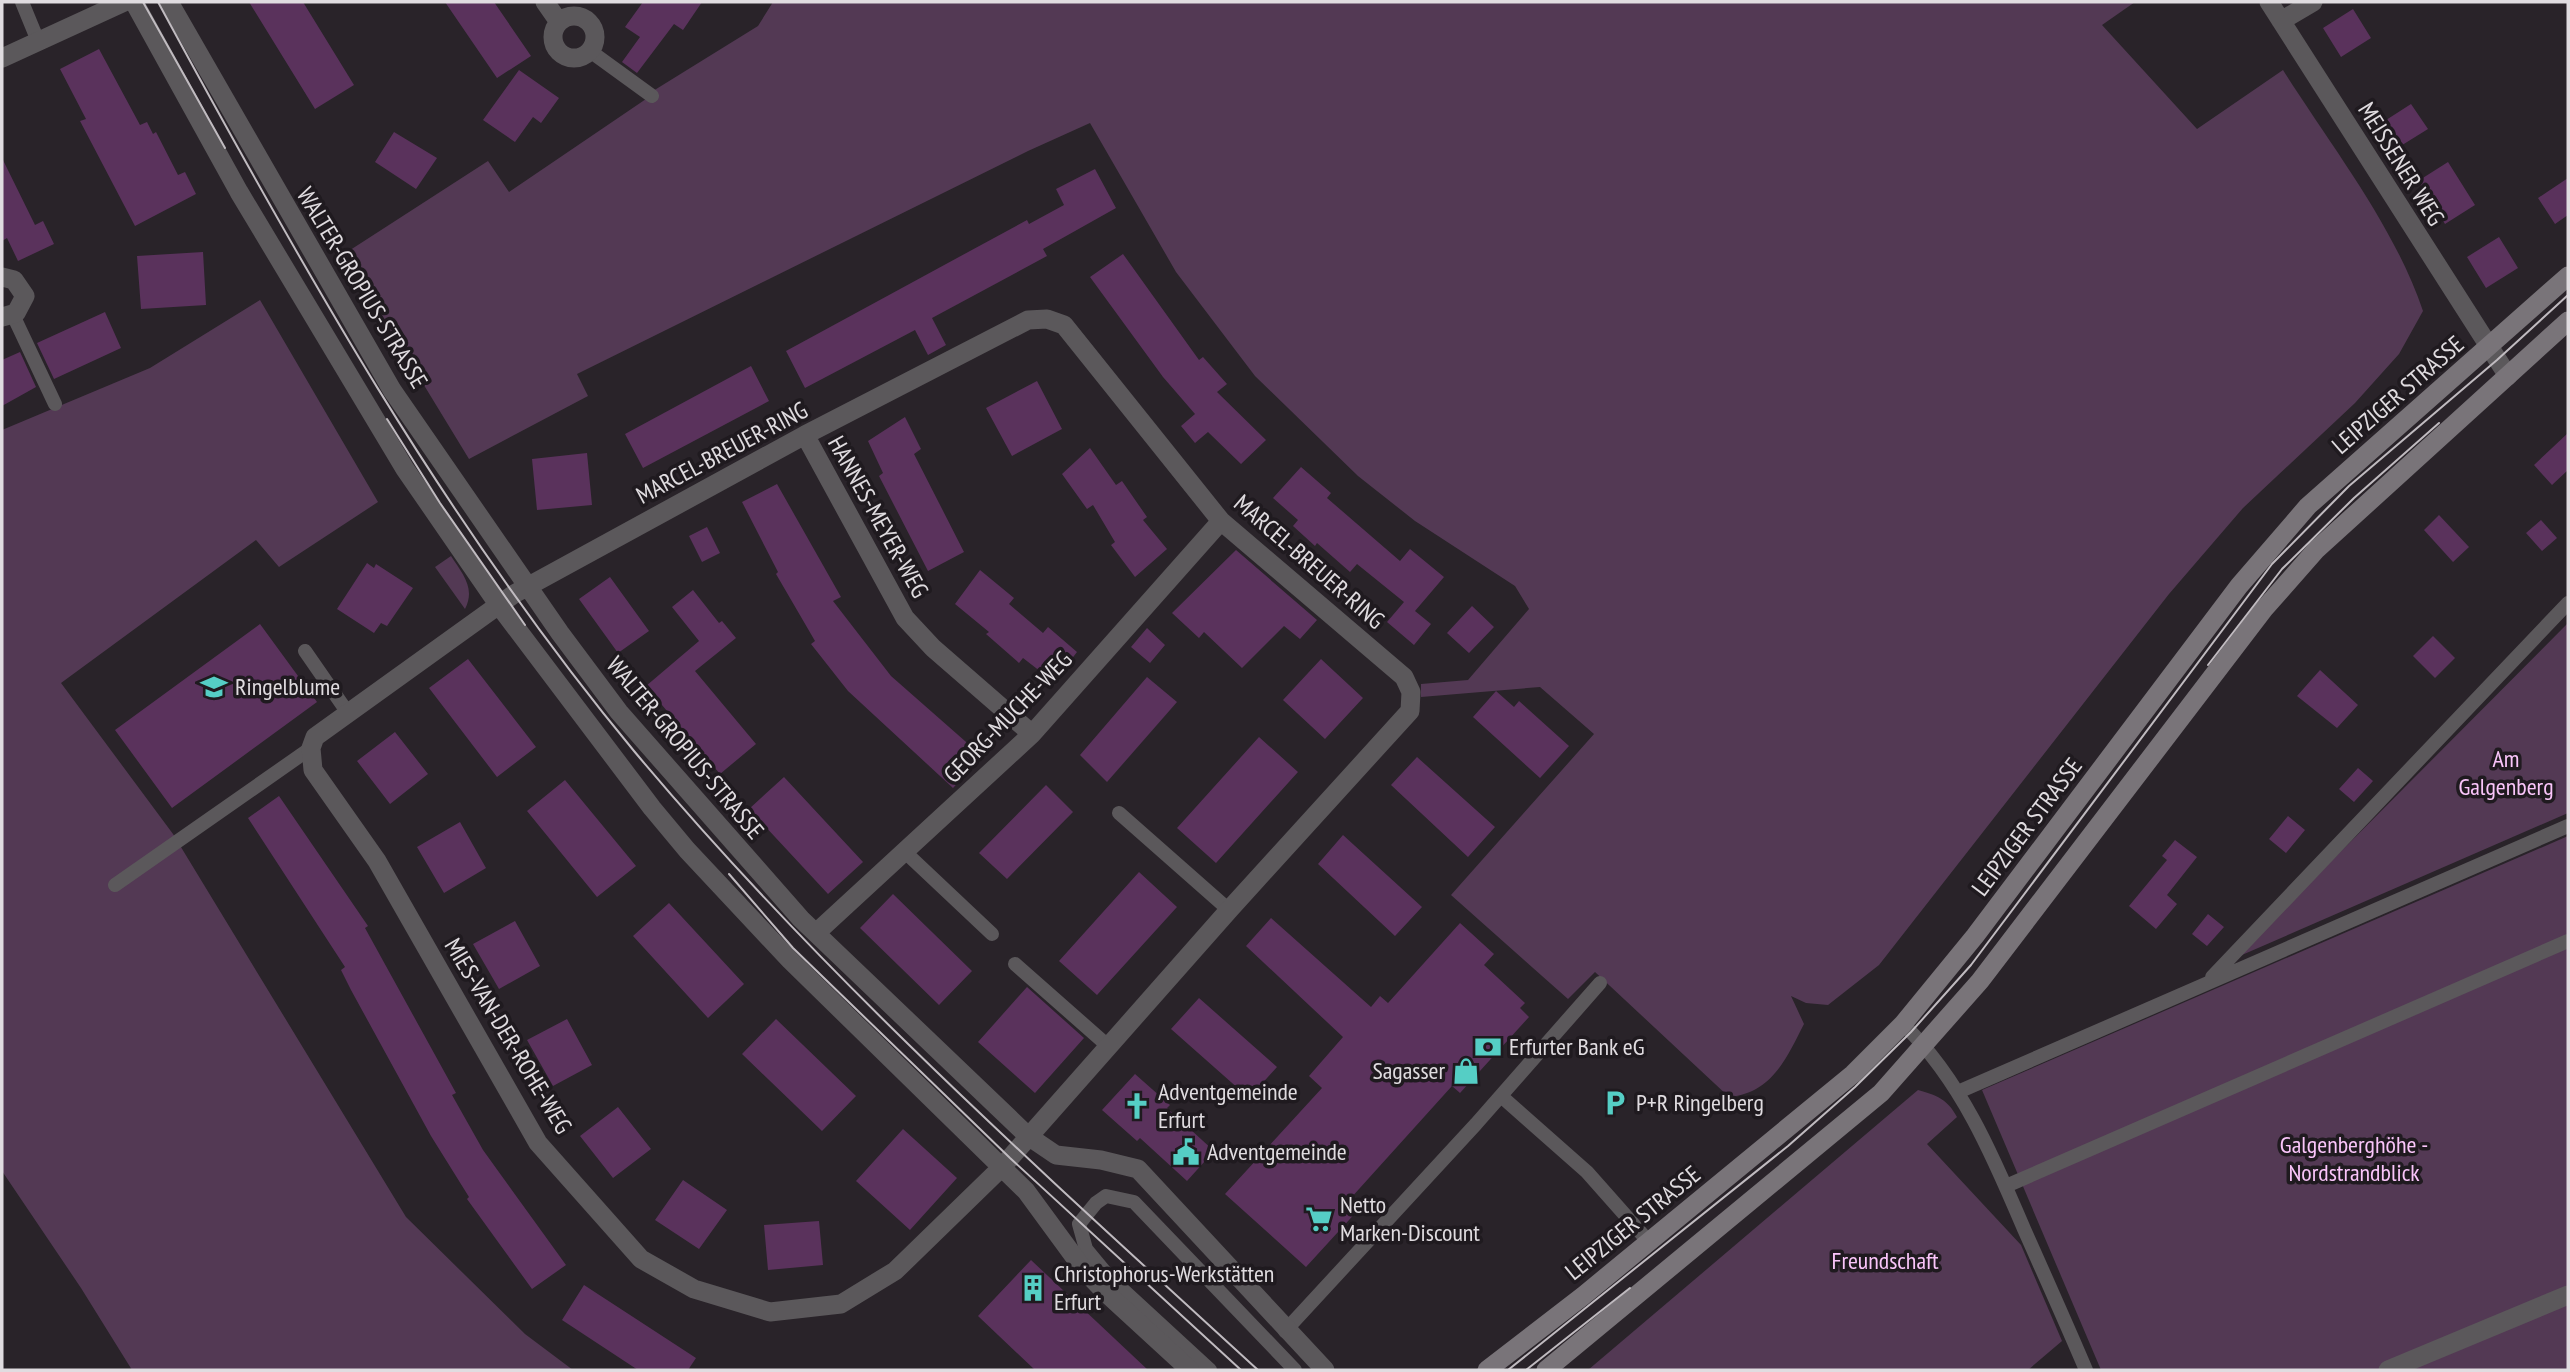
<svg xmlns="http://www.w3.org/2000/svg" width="2570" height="1372" font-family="'PT Sans Narrow',sans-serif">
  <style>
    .green { fill: #533954 }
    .building { fill: #5a325c }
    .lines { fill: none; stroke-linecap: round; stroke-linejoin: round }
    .service { stroke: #5b585b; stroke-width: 14 }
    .minor { stroke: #5b585b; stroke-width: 19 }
    .secondary { stroke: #797479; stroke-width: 19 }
    .tram { stroke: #c0bbc0; stroke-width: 2 }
    .labels { text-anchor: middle; stroke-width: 7; stroke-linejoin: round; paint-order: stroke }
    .street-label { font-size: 24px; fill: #e0dce0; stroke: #1f1a1f }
    .poi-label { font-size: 24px; fill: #e0dce0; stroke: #1f1a1f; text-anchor: start }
    .park-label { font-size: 24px; fill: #fac5fa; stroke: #1f1a1f }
  </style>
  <rect width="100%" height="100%" fill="#292329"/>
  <path class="green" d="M 773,2 L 2135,2 L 2102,25 L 2197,129 L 2283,70 C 2331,146 2394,225 2423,311 L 2399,354 L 2355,403 L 2243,508 L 2169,594 L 1879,965 L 1828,1005 L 1806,1003 L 1791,996 L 1804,1024 C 1786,1059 1772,1093 1729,1097 L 1595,972 L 1568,999 L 1451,895 L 1594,734 L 1540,687 L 1421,697 L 1421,684 L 1468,680 L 1529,609 L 1515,586 L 1415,521 L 1358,476 L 1255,376 L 1176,272 L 1090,123 L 1028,151 L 577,374 L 588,396 L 469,459 L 344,254 L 488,161 L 509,192 L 646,99 L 653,91 L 758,26 Z
    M 260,300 L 378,502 L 279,567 L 256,540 L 61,683 L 173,834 L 406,1217 L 525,1334 L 573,1370 L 132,1370 L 81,1288 L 2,1171 L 2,430 L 150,368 Z
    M 451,556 C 462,573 476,588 465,609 L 435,567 Z
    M 2568,623 L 2568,813 L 2235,958 Z
    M 2568,836 L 2568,1370 L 2101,1370 L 1982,1090 Z
    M 1918,1090 C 1937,1095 1948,1100 1957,1117 L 1927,1144 L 2021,1245 L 2062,1341 L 2028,1370 L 1588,1370 Z"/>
  <path class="building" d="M 249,2 L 303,2 L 354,85 L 315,109 Z
    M 445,2 L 494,2 L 531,56 L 497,78 Z
    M 643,2 L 702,2 L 683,30 L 674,24 L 637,73 L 622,62 L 640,37 L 625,27 Z
    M 2353,9 L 2371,38 L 2341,57 L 2323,28 Z
    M 99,49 L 140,125 L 147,122 L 153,134 L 156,132 L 178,175 L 185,172 L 196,194 L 135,226 L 80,121 L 86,119 L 60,69 Z
    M 519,70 L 559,98 L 541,123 L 533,117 L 515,142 L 483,120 Z
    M 2411,104 L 2428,129 L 2399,147 L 2383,122 Z
    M 394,132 L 437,158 L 416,189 L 375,162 Z
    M 2,158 L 35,225 L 43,221 L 54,244 L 18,261 L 7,238 L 2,241 Z
    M 2448,162 L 2475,205 L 2445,224 L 2418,181 Z
    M 1095,169 L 1116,208 L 1043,249 L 1047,256 L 932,318 L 946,345 L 928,355 L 915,330 L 805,388 L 786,351 L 1027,220 L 1029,224 L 1064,205 L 1056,189 Z
    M 2568,178 L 2568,215 L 2555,224 L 2538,198 Z
    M 2499,237 L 2518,268 L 2486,288 L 2467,257 Z
    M 203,252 L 206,305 L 141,309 L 137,256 Z
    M 1123,254 L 1199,360 L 1203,357 L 1227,384 L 1217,392 L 1266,440 L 1241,464 L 1208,432 L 1195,443 L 1181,426 L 1195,414 L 1163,377 L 1090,277 Z
    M 105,312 L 121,348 L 54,379 L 37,343 Z
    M 20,352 L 36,387 L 2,406 L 2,360 Z
    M 751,366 L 769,401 L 643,468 L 625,434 Z
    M 1037,381 L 1062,429 L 1012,456 L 986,408 Z
    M 905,417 L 921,449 L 914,454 L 964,552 L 928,571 L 879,476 L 883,473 L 868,441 Z
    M 2568,433 L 2568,470 L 2552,485 L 2534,465 Z
    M 1090,448 L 1116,485 L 1122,481 L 1147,517 L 1143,520 L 1167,549 L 1135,577 L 1111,545 L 1115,542 L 1093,505 L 1087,509 L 1062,474 Z
    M 587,453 L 592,505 L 537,510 L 532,459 Z
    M 1301,467 L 1331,493 L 1327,498 L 1400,561 L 1410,549 L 1444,577 L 1415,611 L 1431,624 L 1414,645 L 1387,622 L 1404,602 L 1357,564 L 1350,572 L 1317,543 L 1315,546 L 1293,526 L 1298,520 L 1273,498 Z
    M 777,484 L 841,597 L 833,601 L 891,676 L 982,756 L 953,788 L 848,691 L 811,644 L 815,641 L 776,574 L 778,572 L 742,502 Z
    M 2439,515 L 2469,547 L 2453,562 L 2424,530 Z
    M 2541,520 L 2557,538 L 2542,551 L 2526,533 Z
    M 707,527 L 720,553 L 702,562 L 689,536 Z
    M 1236,550 L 1317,620 L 1300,639 L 1284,626 L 1242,668 L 1204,632 L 1199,638 L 1172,613 Z
    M 367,563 L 374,568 L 376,564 L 413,588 L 387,626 L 381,623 L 374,633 L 337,609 Z
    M 980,570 L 1014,598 L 1009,604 L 1043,633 L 1048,627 L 1077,652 L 1054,682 L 1023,658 L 1019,663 L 986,634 L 989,632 L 955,604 Z
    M 610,577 L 649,631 L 618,653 L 579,599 Z
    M 693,590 L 719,623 L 722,621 L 736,638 L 695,671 L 756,744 L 720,774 L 646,686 L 699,641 L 672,607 Z
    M 1472,606 L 1494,627 L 1469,653 L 1447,633 Z
    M 260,624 L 317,702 L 172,808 L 115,730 Z
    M 1147,628 L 1165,645 L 1150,663 L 1131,647 Z
    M 2433,636 L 2455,658 L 2435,678 L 2413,656 Z
    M 468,659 L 536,747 L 497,777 L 429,688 Z
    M 1321,659 L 1363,698 L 1325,739 L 1283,700 Z
    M 2320,670 L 2358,705 L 2337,728 L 2297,696 Z
    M 1147,677 L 1177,702 L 1107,782 L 1080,755 Z
    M 1496,691 L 1514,707 L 1519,701 L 1569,746 L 1540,778 L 1473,717 Z
    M 395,732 L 428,774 L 390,804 L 357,761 Z
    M 1259,737 L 1298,772 L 1216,863 L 1177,828 Z
    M 1417,757 L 1495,827 L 1468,857 L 1391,785 Z
    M 2358,768 L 2373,781 L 2354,802 L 2339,789 Z
    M 784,777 L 863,862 L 828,894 L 749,809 Z
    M 565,780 L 636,866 L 597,897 L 527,811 Z
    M 1046,785 L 1073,812 L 1007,879 L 979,853 Z
    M 279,796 L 368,926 L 365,928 L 456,1093 L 452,1095 L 483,1150 L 566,1265 L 532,1289 L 467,1199 L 469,1197 L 431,1136 L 351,990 L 341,970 L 345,967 L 248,818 Z
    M 2288,816 L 2305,830 L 2286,853 L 2269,839 Z
    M 460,822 L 486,868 L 444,893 L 417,847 Z
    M 1343,835 L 1422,907 L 1395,936 L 1318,864 Z
    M 2175,840 L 2197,857 L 2167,895 L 2177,904 L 2156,929 L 2129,906 L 2167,860 L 2162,856 Z
    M 1139,872 L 1177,907 L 1097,995 L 1059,961 Z
    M 893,894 L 972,971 L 939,1005 L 860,928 Z
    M 669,903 L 744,984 L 708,1018 L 633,936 Z
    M 2208,914 L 2224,927 L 2207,946 L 2192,934 Z
    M 1271,918 L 1371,1007 L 1380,996 L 1388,1003 L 1460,923 L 1494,954 L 1484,965 L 1525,1003 L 1520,1008 L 1529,1017 L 1460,1093 L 1452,1086 L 1350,1199 L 1360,1208 L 1306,1267 L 1225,1194 L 1322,1088 L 1309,1076 L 1343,1037 L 1246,946 Z
    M 515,921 L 540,966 L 499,989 L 473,944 Z
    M 1027,987 L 1084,1038 L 1035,1093 L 978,1042 Z
    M 1199,998 L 1277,1067 L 1249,1098 L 1171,1029 Z
    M 567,1019 L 592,1065 L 553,1086 L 527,1040 Z
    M 776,1019 L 856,1096 L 822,1131 L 742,1054 Z
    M 1135,1074 L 1170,1105 L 1167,1108 L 1214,1151 L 1187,1181 L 1140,1138 L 1137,1141 L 1102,1110 Z
    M 618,1107 L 651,1149 L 613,1178 L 580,1136 Z
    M 903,1129 L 957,1178 L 910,1230 L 856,1181 Z
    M 683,1180 L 727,1210 L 699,1249 L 655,1220 Z
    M 819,1221 L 823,1265 L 768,1270 L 764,1225 Z
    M 1031,1260 L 1148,1370 L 1035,1370 L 978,1316 Z
    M 584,1285 L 696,1358 L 688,1370 L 638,1370 L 562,1320 Z"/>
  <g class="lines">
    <path class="service" d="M 22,2 L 38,41
      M 590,51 L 652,96
      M 13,315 L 55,404
      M 305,651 L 348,713
      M 1119,813 L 1229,910
      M 905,852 L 992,934
      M 115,885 L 311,748
      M 1015,964 L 1108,1046
      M 2212,977 L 2568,603
      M 1903,1024 C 1961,1080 1993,1156 2024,1229 C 2045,1276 2066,1323 2086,1370
      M 1958,1092 L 2568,826
      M 1501,1096 L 1587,1172 L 1649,1242
      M 2006,1186 L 2568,941
      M 1285,1331 L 1476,1124 L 1600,983
      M 1210,1370 L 1110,1278 L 1086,1249 L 1079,1224 L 1096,1203 L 1106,1196 L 1134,1202 L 1295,1370"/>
    <path class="minor" d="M 134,2 L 239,192 L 405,469 L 498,604 L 652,808 L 687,850 L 790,960 L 1026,1191 L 1084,1270 L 1104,1291 L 1190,1370
      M 169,2 L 392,390 L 560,633 L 619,712 L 801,919 L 1028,1136 L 1056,1155 L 1101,1160 L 1138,1169 L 1325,1370
      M 545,2 L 559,22
      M 2269,2 L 2508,376
      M553 37a21 21 0 1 1 42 0a21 21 0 1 1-42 0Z
      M 2281,21 L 2313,2
      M 2,58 L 124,2
      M 2,277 L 14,280 L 25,296 L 16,313 L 2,317
      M 1047,319 L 1064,325 L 1221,521 L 1404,677 L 1411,692 L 1410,711 L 1229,910 L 1002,1167 L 895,1271 L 841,1304 L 770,1312 L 694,1289 L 641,1259 L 538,1143 L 377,861 L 313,770 L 311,748 L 315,737 L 514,594 L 805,435 L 1028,320 Z
      M 805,435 L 905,618 L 933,648 L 1032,734
      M 816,933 L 1032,734 L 1221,521
      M 2388,1370 L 2568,1295"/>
    <path class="secondary" d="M 1487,1370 L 1583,1296 L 1853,1074 L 1903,1024 L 1975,936 L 2239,586 L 2308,506 L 2568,276
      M 1546,1370 L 1881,1093 L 1980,981 L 2264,609 L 2316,550 L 2568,321"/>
    <path class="tram" d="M 143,2 L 225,148
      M 158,2 C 298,261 445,523 634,751 C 822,976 1042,1172 1258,1370
      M 387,419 L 440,503 L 525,625
      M 2208,665 L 2282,569 L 2354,498 L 2439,423
      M 729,874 L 793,948 L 1010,1158 L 1241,1370
      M 1508,1370 L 1788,1146 L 1855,1087 L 1911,1032 L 1971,965 L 2272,564 L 2349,486 L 2497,360 L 2568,295
      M 1526,1370 L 1630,1288"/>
  </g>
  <defs>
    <symbol id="school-bare" viewBox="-9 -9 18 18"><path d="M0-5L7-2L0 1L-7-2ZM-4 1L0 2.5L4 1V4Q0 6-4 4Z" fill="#55cec5" stroke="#1f1a1f" stroke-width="2.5" paint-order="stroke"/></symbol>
    <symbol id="bank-bare" viewBox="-9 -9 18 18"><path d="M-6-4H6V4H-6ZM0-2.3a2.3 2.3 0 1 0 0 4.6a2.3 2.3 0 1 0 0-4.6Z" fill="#55cec5" stroke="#1f1a1f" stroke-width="2.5" paint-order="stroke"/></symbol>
    <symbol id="shop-bare" viewBox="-9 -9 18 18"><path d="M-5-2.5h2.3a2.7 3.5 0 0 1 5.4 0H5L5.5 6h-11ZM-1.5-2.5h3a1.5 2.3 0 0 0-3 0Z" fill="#55cec5" stroke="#1f1a1f" stroke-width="2.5" paint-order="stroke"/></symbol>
    <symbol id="parking-bare" viewBox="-9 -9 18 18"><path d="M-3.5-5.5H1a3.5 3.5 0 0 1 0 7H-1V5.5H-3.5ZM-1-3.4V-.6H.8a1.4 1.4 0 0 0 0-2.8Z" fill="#55cec5" stroke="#1f1a1f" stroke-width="2.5" paint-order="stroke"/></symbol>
    <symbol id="church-bare" viewBox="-9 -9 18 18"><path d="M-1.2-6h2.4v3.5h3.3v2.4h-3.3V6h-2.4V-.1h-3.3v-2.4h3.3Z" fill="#55cec5" stroke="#1f1a1f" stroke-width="2.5" paint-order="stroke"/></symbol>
    <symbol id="civic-bare" viewBox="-9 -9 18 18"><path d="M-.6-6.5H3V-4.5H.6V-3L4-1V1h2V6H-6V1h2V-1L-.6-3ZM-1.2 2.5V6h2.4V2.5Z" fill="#55cec5" stroke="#1f1a1f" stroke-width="2.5" paint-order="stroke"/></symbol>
    <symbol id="supermarket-bare" viewBox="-9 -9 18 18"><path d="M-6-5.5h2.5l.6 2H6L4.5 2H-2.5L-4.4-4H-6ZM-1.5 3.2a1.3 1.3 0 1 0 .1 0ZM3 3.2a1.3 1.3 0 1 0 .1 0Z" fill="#55cec5" stroke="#1f1a1f" stroke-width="2.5" paint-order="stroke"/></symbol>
    <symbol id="building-bare" viewBox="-9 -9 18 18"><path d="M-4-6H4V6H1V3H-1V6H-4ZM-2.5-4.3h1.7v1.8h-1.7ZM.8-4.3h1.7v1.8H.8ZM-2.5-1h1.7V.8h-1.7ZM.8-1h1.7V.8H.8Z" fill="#55cec5" stroke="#1f1a1f" stroke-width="2.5" paint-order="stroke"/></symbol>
  </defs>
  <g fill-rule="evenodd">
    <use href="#school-bare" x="195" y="668" width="38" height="38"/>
    <use href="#bank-bare" x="1469" y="1028" width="38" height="38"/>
    <use href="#shop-bare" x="1447" y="1052" width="38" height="38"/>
    <use href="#parking-bare" x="1596" y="1084" width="38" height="38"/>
    <use href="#church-bare" x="1118" y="1087" width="38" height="38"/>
    <use href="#civic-bare" x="1167" y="1133" width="38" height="38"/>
    <use href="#supermarket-bare" x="1300" y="1200" width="38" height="38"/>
    <use href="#building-bare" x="1014" y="1269" width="38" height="38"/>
  </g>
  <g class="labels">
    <g class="street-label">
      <text transform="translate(2401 164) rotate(58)" y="8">MEISSENER WEG</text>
      <text transform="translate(362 288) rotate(59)" y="8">WALTER-GROPIUS-STRASSE</text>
      <text transform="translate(2398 395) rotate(-41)" y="8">LEIPZIGER STRASSE</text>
      <text transform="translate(722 453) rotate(-28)" y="8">MARCEL-BREUER-RING</text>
      <text transform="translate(878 517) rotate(61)" y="8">HANNES-MEYER-WEG</text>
      <text transform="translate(1309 562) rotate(41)" y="8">MARCEL-BREUER-RING</text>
      <text transform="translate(1008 717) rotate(-46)" y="8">GEORG-MUCHE-WEG</text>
      <text transform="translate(685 748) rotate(50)" y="8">WALTER-GROPIUS-STRASSE</text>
      <text transform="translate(2027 827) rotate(-53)" y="8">LEIPZIGER STRASSE</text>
      <text transform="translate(508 1036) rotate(59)" y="8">MIES-VAN-DER-ROHE-WEG</text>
      <text transform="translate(1633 1223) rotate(-39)" y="8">LEIPZIGER STRASSE</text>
    </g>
    <g class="poi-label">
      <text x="235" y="695">Ringelblume</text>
      <text x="1509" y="1055">Erfurter Bank eG</text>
      <text x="1445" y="1079" text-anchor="end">Sagasser</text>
      <text x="1158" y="1100">Adventgemeinde<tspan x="1158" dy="28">Erfurt</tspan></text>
      <text x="1636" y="1111">P+R Ringelberg</text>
      <text x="1207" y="1160">Adventgemeinde</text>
      <text x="1340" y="1213">Netto<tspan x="1340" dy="28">Marken-Discount</tspan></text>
      <text x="1054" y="1282">Christophorus-Werkstätten<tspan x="1054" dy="28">Erfurt</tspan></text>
    </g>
    <g class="park-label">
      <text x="2506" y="767">Am<tspan x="2506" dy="28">Galgenberg</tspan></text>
      <text x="2354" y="1153">Galgenberghöhe -<tspan x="2354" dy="28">Nordstrandblick</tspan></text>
      <text x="1885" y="1269">Freundschaft</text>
    </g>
  </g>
  <rect width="2570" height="1372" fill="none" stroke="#e0dce0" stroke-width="7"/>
</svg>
